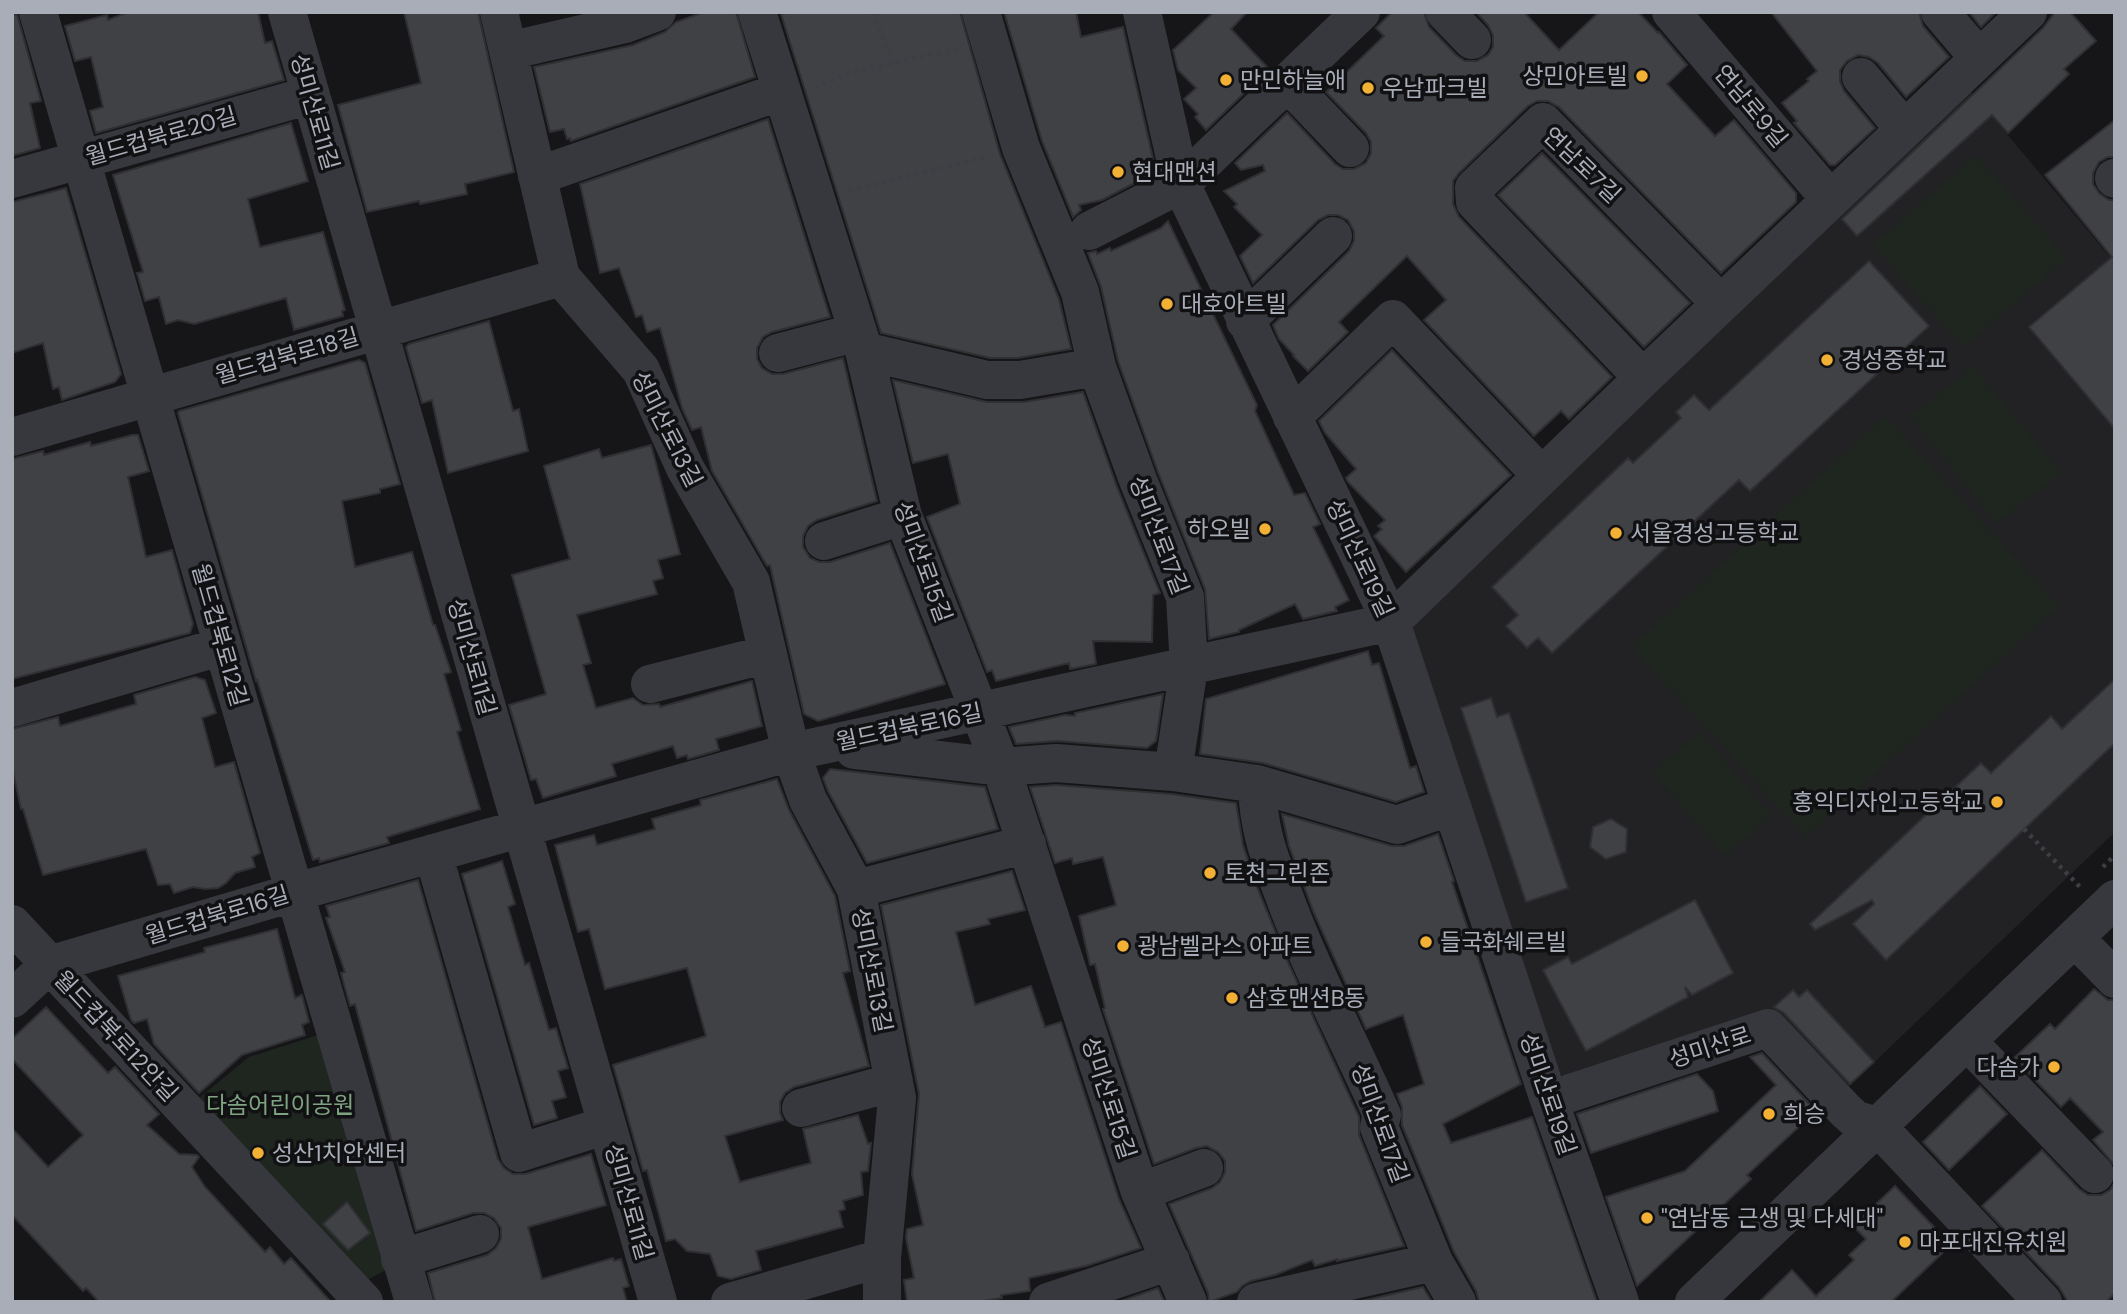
<svg xmlns="http://www.w3.org/2000/svg" width="2127" height="1314" font-family="'DM Sans','Noto Sans KR',sans-serif">
  <style>
    .built { fill: #222225 }
    .green { fill: #1e261f }
    .building { fill: #404145; stroke: #303034; stroke-width: 2 }
    .lines { fill: none; stroke-linecap: round; stroke-linejoin: round }
    .path { stroke: #3d3f44; stroke-width: 4.5; stroke-dasharray: 3.5 5; stroke-linecap: butt }
    .minor { stroke: #37383d; stroke-width: 38 }
    .poi-dot { fill: #f2b134; stroke: #111113; stroke-width: 2.5 }
    .labels { text-anchor: middle; stroke-width: 7; stroke-linejoin: round; paint-order: stroke }
    .poi-label { font-size: 23px; fill: #a8adb8; stroke: #111113; text-anchor: start }
    .street-label { font-size: 23px; fill: #a8adb8; stroke: #111113 }
    .park-label { font-size: 23px; fill: #7fa381; stroke: #111113 }
  </style>
  <rect width="100%" height="100%" fill="#161618"/>
  <path class="built" d="M 1970,90 L 2115,263 L 2115,832 L 1841,1094 L 1769,1018 L 1574,1083 L 1559,1073 L 1410,631 L 1414,620 Z"/>
  <path class="green" d="M 1976,155 L 2067,258 L 1964,348 L 1873,245 Z
    M 1973,366 L 2061,473 L 1997,524 L 1910,417 Z
    M 1885,416 L 2059,606 L 1806,837 L 1631,647 Z
    M 1700,732 L 1772,816 L 1725,856 L 1652,772 Z
    M 318,1035 L 386,1270 L 367,1280 L 198,1099 L 249,1057 Z"/>
  <path class="building" d="M 128,12 L 258,12 L 265,43 L 272,41 L 284,80 L 96,133 L 90,111 L 103,107 L 91,57 L 75,61 L 65,26 L 107,15 L 108,20 Z
    M 404,12 L 478,12 L 514,172 L 465,184 L 467,194 L 420,204 L 419,201 L 367,212 L 338,105 L 421,83 Z
    M 704,12 L 736,12 L 755,77 L 571,141 L 570,138 L 567,139 L 564,129 L 550,132 L 534,67 L 633,45 L 665,32 L 676,22 Z
    M 787,12 L 960,12 L 1000,154 L 1059,299 L 1071,349 L 1018,358 L 990,358 L 881,333 L 781,14 Z
    M 1004,12 L 1076,12 L 1081,37 L 1123,27 L 1156,172 L 1102,200 L 1079,205 L 1081,210 L 1073,217 L 1042,141 Z
    M 1214,12 L 1247,12 L 1231,29 L 1269,69 L 1206,130 L 1195,117 L 1198,114 L 1184,99 L 1196,88 L 1178,70 L 1173,50 Z
    M 1392,12 L 1424,12 L 1429,27 L 1456,55 L 1465,61 L 1477,61 L 1488,55 L 1493,47 L 1493,35 L 1488,25 L 1476,12 L 1524,12 L 1559,50 L 1599,12 L 1638,12 L 1658,33 L 1659,32 L 1687,65 L 1667,84 L 1715,136 L 1734,120 L 1796,193 L 1796,202 L 1721,273 L 1559,107 L 1548,101 L 1537,101 L 1528,106 L 1459,173 L 1453,181 L 1453,204 L 1459,217 L 1612,377 L 1569,419 L 1561,411 L 1534,436 L 1424,320 L 1446,300 L 1407,256 L 1339,322 L 1348,332 L 1308,371 L 1293,356 L 1294,355 L 1279,339 L 1273,325 L 1349,251 L 1354,241 L 1354,231 L 1348,220 L 1338,215 L 1328,215 L 1318,220 L 1253,283 L 1240,256 L 1262,235 L 1234,207 L 1237,204 L 1224,191 L 1265,171 L 1263,165 L 1241,170 L 1235,163 L 1287,113 L 1335,164 L 1343,169 L 1354,169 L 1366,163 L 1371,153 L 1371,142 L 1366,133 L 1326,92 L 1384,36 L 1376,28 Z
    M 1771,12 L 1919,12 L 1923,26 L 1949,57 L 1906,97 L 1878,63 L 1869,57 L 1858,55 L 1847,61 L 1840,70 L 1840,81 L 1844,91 L 1875,128 L 1835,165 L 1830,165 L 1794,123 L 1797,121 L 1782,103 L 1809,81 L 1807,79 L 1817,71 Z
    M 1969,12 L 1996,12 L 1981,27 Z
    M 2055,12 L 2070,12 L 2096,41 L 2064,69 L 2069,74 L 2008,133 L 1992,115 L 1857,236 L 1842,219 L 2043,28 Z
    M 17,14 L 41,101 L 30,103 L 40,148 L 12,156 L 12,15 Z
    M 768,119 L 830,317 L 772,332 L 763,337 L 757,348 L 757,359 L 762,368 L 772,374 L 783,374 L 843,358 L 877,501 L 817,520 L 808,526 L 803,536 L 803,547 L 810,558 L 819,562 L 830,562 L 890,543 L 945,684 L 818,721 L 804,714 L 770,565 L 767,566 L 712,471 L 701,427 L 692,430 L 682,408 L 660,328 L 647,332 L 642,315 L 636,317 L 619,268 L 600,273 L 580,184 Z
    M 2115,120 L 2115,157 L 2108,157 L 2099,162 L 2093,173 L 2093,184 L 2099,193 L 2109,200 L 2115,200 L 2115,429 L 2029,327 L 2112,257 L 2045,175 Z
    M 291,123 L 308,181 L 248,199 L 260,247 L 323,232 L 345,310 L 342,311 L 343,316 L 294,330 L 286,298 L 194,324 L 178,320 L 166,324 L 159,297 L 145,301 L 137,273 L 143,272 L 113,175 Z
    M 1542,153 L 1690,303 L 1644,347 L 1498,195 Z
    M 66,188 L 121,374 L 115,382 L 62,400 L 59,387 L 53,389 L 43,343 L 12,353 L 12,202 Z
    M 1168,221 L 1257,405 L 1255,411 L 1294,495 L 1305,493 L 1320,524 L 1313,527 L 1349,600 L 1335,607 L 1337,611 L 1303,619 L 1295,604 L 1239,630 L 1239,632 L 1209,639 L 1205,589 L 1158,472 L 1118,361 L 1101,287 L 1088,253 L 1096,251 L 1097,254 L 1110,248 L 1111,251 L 1161,228 Z
    M 1869,261 L 1929,326 L 1750,491 L 1739,480 L 1552,653 L 1538,638 L 1527,648 L 1506,626 L 1518,615 L 1492,587 L 1628,458 L 1633,463 L 1681,418 L 1676,412 L 1694,395 L 1709,410 Z
    M 489,321 L 513,411 L 519,409 L 528,451 L 448,473 L 432,400 L 422,403 L 406,347 L 409,344 Z
    M 1392,350 L 1511,475 L 1406,572 L 1374,536 L 1382,529 L 1378,526 L 1385,520 L 1348,482 L 1346,478 L 1356,469 L 1325,433 L 1319,421 Z
    M 359,360 L 365,363 L 400,484 L 380,489 L 380,493 L 342,501 L 355,567 L 412,552 L 433,625 L 435,625 L 451,672 L 444,674 L 461,730 L 457,732 L 480,809 L 387,837 L 389,843 L 320,862 L 319,858 L 313,860 L 257,680 L 256,681 L 178,413 L 179,411 Z
    M 893,380 L 987,402 L 1024,402 L 1083,392 L 1117,487 L 1160,593 L 1153,595 L 1152,642 L 1093,641 L 1096,664 L 1070,669 L 1069,663 L 996,681 L 992,670 L 987,672 L 927,517 L 960,504 L 948,454 L 913,463 Z
    M 132,435 L 138,435 L 149,471 L 128,477 L 146,557 L 172,550 L 193,624 L 190,633 L 12,679 L 12,459 L 43,451 L 44,455 L 90,442 L 91,446 Z
    M 651,445 L 680,554 L 658,560 L 663,578 L 653,581 L 657,594 L 577,615 L 591,663 L 583,665 L 596,708 L 633,698 L 643,705 L 659,704 L 660,707 L 752,681 L 762,726 L 716,739 L 719,750 L 688,759 L 687,755 L 677,758 L 673,746 L 612,764 L 616,776 L 543,798 L 536,779 L 531,780 L 509,705 L 546,694 L 512,575 L 570,559 L 544,466 L 599,449 L 602,458 Z
    M 1368,651 L 1372,665 L 1379,663 L 1410,768 L 1416,766 L 1424,792 L 1396,802 L 1263,763 L 1200,754 L 1206,699 Z
    M 195,677 L 205,680 L 216,713 L 202,718 L 215,767 L 234,762 L 260,853 L 252,857 L 255,867 L 235,873 L 226,883 L 218,888 L 205,889 L 193,887 L 174,893 L 170,884 L 158,885 L 146,849 L 43,875 L 23,809 L 21,809 L 12,767 L 12,729 L 58,717 L 60,726 L 136,704 L 134,695 Z
    M 2115,679 L 2115,743 L 1886,960 L 1853,924 L 1874,904 L 1872,900 L 1815,930 L 1810,924 L 1981,763 L 1991,773 L 2051,716 L 2062,729 Z
    M 1163,694 L 1156,741 L 1147,748 L 1057,741 L 1016,744 L 1009,727 L 1065,715 L 1075,716 L 1075,713 Z
    M 1491,698 L 1497,717 L 1509,713 L 1568,888 L 1526,902 L 1461,708 Z
    M 830,769 L 985,787 L 998,829 L 867,863 L 828,791 L 823,778 Z
    M 777,779 L 789,810 L 835,896 L 850,971 L 843,973 L 869,1066 L 794,1087 L 785,1093 L 780,1102 L 780,1113 L 783,1120 L 725,1136 L 740,1182 L 811,1163 L 803,1129 L 858,1115 L 868,1144 L 871,1143 L 868,1171 L 861,1172 L 863,1195 L 843,1201 L 845,1209 L 839,1211 L 843,1227 L 756,1251 L 761,1270 L 731,1279 L 718,1276 L 710,1254 L 687,1251 L 675,1239 L 666,1241 L 647,1170 L 643,1171 L 613,1065 L 706,1036 L 687,968 L 605,989 L 589,929 L 578,932 L 555,845 L 594,835 L 597,845 L 655,829 L 652,819 L 701,805 L 700,800 Z
    M 1056,785 L 1171,794 L 1236,803 L 1243,845 L 1257,887 L 1286,958 L 1359,1117 L 1359,1135 L 1404,1246 L 1337,1261 L 1337,1259 L 1315,1266 L 1312,1260 L 1275,1275 L 1251,1281 L 1242,1286 L 1237,1292 L 1209,1302 L 1208,1293 L 1169,1204 L 1212,1188 L 1220,1182 L 1225,1172 L 1225,1161 L 1218,1152 L 1207,1146 L 1196,1148 L 1154,1164 L 1103,1009 L 1105,1008 L 1095,964 L 1090,965 L 1079,916 L 1116,905 L 1103,857 L 1073,864 L 1072,858 L 1055,863 L 1030,787 Z
    M 1282,814 L 1392,846 L 1404,846 L 1438,834 L 1454,881 L 1452,882 L 1521,1084 L 1443,1124 L 1451,1143 L 1532,1117 L 1597,1302 L 1479,1302 L 1476,1291 L 1454,1252 L 1402,1125 L 1402,1107 L 1397,1094 L 1424,1084 L 1403,1015 L 1366,1029 L 1314,913 L 1289,846 Z
    M 1611,819 L 1627,829 L 1626,852 L 1606,859 L 1590,847 L 1593,827 Z
    M 502,861 L 515,904 L 508,907 L 525,965 L 529,963 L 549,1030 L 556,1028 L 568,1068 L 558,1071 L 566,1097 L 552,1101 L 557,1118 L 534,1125 L 462,874 Z
    M 1012,871 L 1025,910 L 988,919 L 990,924 L 956,932 L 975,1005 L 1031,986 L 1045,1027 L 1061,1022 L 1119,1199 L 1141,1248 L 1086,1266 L 1029,1278 L 1030,1291 L 1001,1295 L 1002,1298 L 976,1302 L 907,1302 L 904,1280 L 914,1278 L 906,1238 L 907,1229 L 923,1225 L 912,1174 L 919,1094 L 881,905 Z
    M 418,880 L 498,1159 L 504,1168 L 513,1174 L 525,1174 L 591,1154 L 606,1205 L 528,1227 L 542,1279 L 613,1258 L 614,1261 L 621,1259 L 629,1286 L 623,1288 L 627,1302 L 435,1302 L 428,1273 L 487,1255 L 496,1248 L 501,1239 L 501,1228 L 494,1218 L 484,1213 L 473,1213 L 416,1231 L 355,1004 L 350,1006 L 341,973 L 345,972 L 326,918 L 330,917 L 326,906 Z
    M 1695,900 L 1733,973 L 1692,995 L 1685,987 L 1688,997 L 1586,1051 L 1543,970 L 1568,957 L 1572,964 Z
    M 277,929 L 295,998 L 302,995 L 308,1018 L 309,1022 L 302,1025 L 305,1035 L 242,1055 L 199,1093 L 154,1044 L 147,1019 L 134,1023 L 131,1020 L 118,976 L 205,952 L 204,948 Z
    M 2094,989 L 2108,1000 L 2115,1000 L 2115,1166 L 2093,1140 L 2103,1132 L 2070,1098 L 2061,1107 L 2014,1058 L 2050,1024 L 2055,1029 Z
    M 1793,990 L 1799,997 L 1807,990 L 1874,1062 L 1850,1084 L 1784,1013 L 1774,1007 Z
    M 46,1007 L 108,1073 L 115,1067 L 159,1114 L 147,1125 L 179,1154 L 197,1155 L 199,1157 L 192,1167 L 205,1187 L 265,1252 L 270,1247 L 284,1264 L 291,1258 L 331,1302 L 99,1302 L 86,1288 L 83,1291 L 12,1215 L 12,1128 L 48,1167 L 83,1135 L 12,1059 L 12,1039 Z
    M 1762,1053 L 1816,1111 L 1747,1175 L 1751,1179 L 1637,1286 L 1606,1197 L 1685,1171 L 1776,1085 L 1750,1057 Z
    M 1697,1074 L 1713,1091 L 1718,1111 L 1591,1153 L 1577,1114 Z
    M 1980,1086 L 2007,1114 L 1949,1170 L 1923,1142 Z
    M 2042,1150 L 2079,1189 L 2088,1195 L 2101,1195 L 2110,1190 L 2115,1182 L 2115,1293 L 2106,1302 L 2068,1302 L 2059,1287 L 1982,1206 Z
    M 1895,1186 L 1951,1245 L 1891,1302 L 1759,1302 L 1792,1270 L 1816,1296 L 1854,1260 L 1849,1255 L 1866,1239 L 1853,1226 Z
    M 347,1202 L 370,1233 L 348,1250 L 323,1224 Z
    M 1423,1287 L 1432,1302 L 1357,1302 Z
    M 1158,1288 L 1164,1301 L 1118,1302 Z"/>
  <g class="lines">
    <path class="path" d="M 873,12 L 893,63
      M 815,88 L 851,72 L 958,49
      M 849,191 L 990,156
      M 2024,829 L 2080,887
      M 2103,867 L 2115,855"/>
    <path class="minor" d="M 38,12 L 414,1302
      M 287,12 L 658,1302
      M 499,12 L 561,277 L 641,370 L 685,468 L 751,582 L 791,752 L 808,800 L 856,889 L 897,1098 L 882,1258 L 882,1302
      M 757,12 L 864,351 L 903,516 L 1001,767 L 1140,1192 L 1188,1302
      M 981,12 L 1021,148 L 1080,292 L 1097,367 L 1138,480 L 1185,597 L 1189,667 L 1173,772 L 1257,784 C 1258,827 1268,854 1283,893 C 1311,970 1349,1040 1382,1115 L 1379,1127 L 1434,1262 L 1457,1302
      M 1142,12 L 1181,184 L 1391,622 L 1549,1100 L 1620,1302
      M 1445,12 L 1472,40
      M 1671,12 L 1830,199
      M 1940,12 L 1979,58
      M 508,51 L 625,24 L 657,12
      M 1861,77 L 1904,129
      M 1288,83 L 1350,148
      M 537,176 L 782,91
      M 2114,178 L 2115,179
      M 12,179 L 311,95
      M 1089,231 L 1181,184 L 1361,12
      M 1245,321 L 1333,236
      M 864,351 L 987,380 L 1020,380 L 1097,367
      M 778,353 L 858,332
      M 1643,378 L 1475,202 L 1474,188 L 1543,122 L 1721,304
      M 1292,417 L 1393,319 L 1542,476
      M 12,437 L 561,277
      M 824,541 L 903,516
      M 650,684 L 768,654
      M 12,708 L 223,646
      M 854,750 L 1001,767 L 1056,763 L 1173,772
      M 1257,784 L 1397,825 L 1451,806
      M 433,853 L 519,1153 L 607,1125
      M 856,889 L 1027,844
      M 12,924 L 364,1302
      M 2075,938 L 2115,979
      M 12,999 L 49,965 L 296,892 L 791,752 L 1391,622 L 1643,378 L 2028,12
      M 1967,1041 L 2095,1174
      M 1549,1100 L 1768,1028 L 1846,1111 L 1855,1119 L 1878,1127 L 2043,1302
      M 801,1108 L 894,1082
      M 1140,1192 L 1204,1168
      M 400,1259 L 480,1234
      M 730,1302 L 882,1258
      M 1048,1302 L 1171,1261
      M 1256,1302 L 1434,1262
      M 1694,1302 L 2115,899"/>
  </g>
  <g class="poi-dot">
    <circle cx="1642" cy="76" r="7"/>
    <circle cx="1226" cy="80" r="7"/>
    <circle cx="1368" cy="88" r="7"/>
    <circle cx="1118" cy="172" r="7"/>
    <circle cx="1167" cy="304" r="7"/>
    <circle cx="1827" cy="360" r="7"/>
    <circle cx="1265" cy="529" r="7"/>
    <circle cx="1616" cy="533" r="7"/>
    <circle cx="1997" cy="802" r="7"/>
    <circle cx="1210" cy="873" r="7"/>
    <circle cx="1426" cy="942" r="7"/>
    <circle cx="1123" cy="946" r="7"/>
    <circle cx="1232" cy="998" r="7"/>
    <circle cx="2054" cy="1067" r="7"/>
    <circle cx="1769" cy="1114" r="7"/>
    <circle cx="258" cy="1153" r="7"/>
    <circle cx="1647" cy="1218" r="7"/>
    <circle cx="1905" cy="1242" r="7"/>
  </g>
  <g class="labels">
    <g class="poi-label">
      <text x="1628" y="84" text-anchor="end">상민아트빌</text>
      <text x="1240" y="88">만민하늘애</text>
      <text x="1382" y="96">우남파크빌</text>
      <text x="1132" y="180">현대맨션</text>
      <text x="1181" y="312">대호아트빌</text>
      <text x="1841" y="368">경성중학교</text>
      <text x="1251" y="537" text-anchor="end">하오빌</text>
      <text x="1630" y="541">서울경성고등학교</text>
      <text x="1983" y="810" text-anchor="end">홍익디자인고등학교</text>
      <text x="1224" y="881">토천그린존</text>
      <text x="1440" y="950">들국화쉐르빌</text>
      <text x="1137" y="954">광남벨라스 아파트</text>
      <text x="1246" y="1006">삼호맨션B동</text>
      <text x="2040" y="1075" text-anchor="end">다솜가</text>
      <text x="1783" y="1122">희승</text>
      <text x="272" y="1161">성산1치안센터</text>
      <text x="1661" y="1226">"연남동 근생 및 다세대"</text>
      <text x="1919" y="1250">마포대진유치원</text>
    </g>
    <g class="street-label">
      <text transform="translate(1751 106) rotate(50)" y="8">연남로9길</text>
      <text transform="translate(315 112) rotate(74)" y="8">성미산로11길</text>
      <text transform="translate(161 136) rotate(-16)" y="8">월드컵북로20길</text>
      <text transform="translate(1582 165) rotate(44)" y="8">연남로7길</text>
      <text transform="translate(287 356) rotate(-16)" y="8">월드컵북로18길</text>
      <text transform="translate(667 429) rotate(63)" y="8">성미산로13길</text>
      <text transform="translate(1159 535) rotate(69)" y="8">성미산로17길</text>
      <text transform="translate(1360 558) rotate(65)" y="8">성미산로19길</text>
      <text transform="translate(923 562) rotate(70)" y="8">성미산로15길</text>
      <text transform="translate(220 635) rotate(74)" y="8">월드컵북로12길</text>
      <text transform="translate(472 657) rotate(74)" y="8">성미산로11길</text>
      <text transform="translate(909 727) rotate(-12)" y="8">월드컵북로16길</text>
      <text transform="translate(217 915) rotate(-17)" y="8">월드컵북로16길</text>
      <text transform="translate(872 970) rotate(79)" y="8">성미산로13길</text>
      <text transform="translate(116 1036) rotate(47)" y="8">월드컵북로12안길</text>
      <text transform="translate(1710 1047) rotate(-18)" y="8">성미산로</text>
      <text transform="translate(1548 1094) rotate(71)" y="8">성미산로19길</text>
      <text transform="translate(1109 1098) rotate(72)" y="8">성미산로15길</text>
      <text transform="translate(1380 1123) rotate(70)" y="8">성미산로17길</text>
      <text transform="translate(629 1202) rotate(74)" y="8">성미산로11길</text>
    </g>
    <g class="park-label">
      <text x="280" y="1113">다솜어린이공원</text>
    </g>
  </g>
  <rect width="2127" height="1314" fill="none" stroke="#a8adb8" stroke-width="28"/>
</svg>
